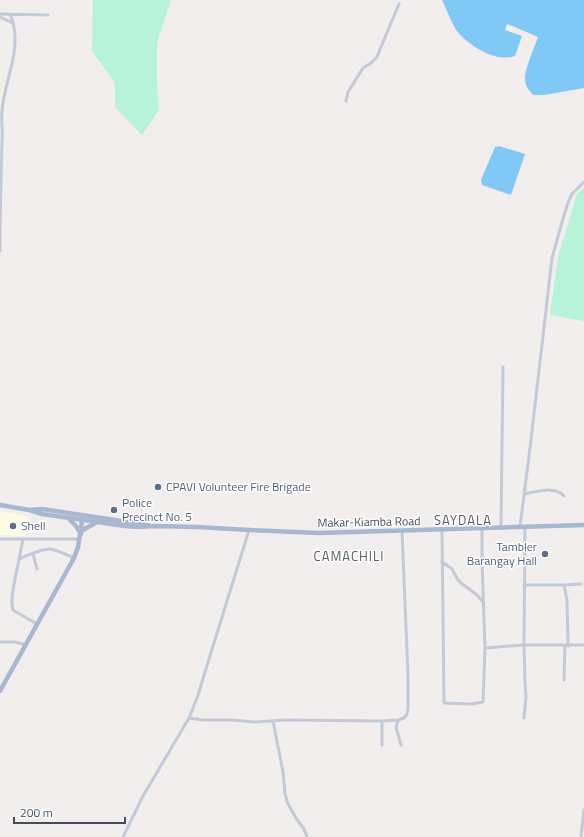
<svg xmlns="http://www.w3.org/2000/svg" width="584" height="837" font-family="'Titillium Web',sans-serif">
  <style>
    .commercial { fill: #fefbe5 }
    .green { fill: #b7f3d9 }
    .water { fill: #80c8f5 }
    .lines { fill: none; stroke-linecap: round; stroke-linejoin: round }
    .street { stroke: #c3cad7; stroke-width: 3 }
    .primary { stroke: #aab7d0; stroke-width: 4.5 }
    .service-dot { fill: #5c6f8a; stroke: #fff; stroke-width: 1.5 }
    .labels { text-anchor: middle; stroke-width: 3; stroke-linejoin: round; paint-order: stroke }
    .service-label { font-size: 12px; fill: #4e5e75; stroke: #fff; text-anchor: start }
    .street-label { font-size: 12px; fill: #444d5d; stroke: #fff }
    .neighbourhood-label { font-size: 13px; letter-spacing: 1px; fill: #5a5c64; stroke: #fff }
  </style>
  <rect width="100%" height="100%" fill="#f1eeed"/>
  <path class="commercial" d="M 0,511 L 28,516 L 25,536 L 0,535 Z"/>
  <path class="green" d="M 93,0 L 171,0 L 157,43 L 157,84 L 159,110 L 142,135 L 115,107 L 115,83 L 92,51 Z
    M 584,188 L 584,321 L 550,315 L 558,257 L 577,194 Z"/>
  <path class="water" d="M 442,0 L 584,0 L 584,88 L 544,95 L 534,95 C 529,91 525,86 525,79 C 524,71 535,46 538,37 L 515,27 L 507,24 L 505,30 L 522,36 L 515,56 C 496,63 469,46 457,31 C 452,24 446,8 442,0 Z
    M 499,146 L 525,154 L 511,195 L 482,185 L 481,180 L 495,147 Z"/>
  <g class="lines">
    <path class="street" d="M 0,14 L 48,15
      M 0,17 L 13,23
      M 346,101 L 348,92 L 363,68 L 371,63 L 377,57 L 383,42 L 399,4
      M 0,251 C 0,214 1,178 2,141 C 3,131 1,120 2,110 C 5,78 24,46 10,14
      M 525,494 C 536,491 556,486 564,496
      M 501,527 L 503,367
      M 520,527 L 531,440 L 552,258 L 564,215 L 569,200 L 572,194 L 584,182
      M 442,530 L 444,703 L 472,704 L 483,702 L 485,648 L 482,561 L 482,528
      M 0,539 L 80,539
      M 23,539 L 19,559 C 29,555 40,549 50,549 C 58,550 67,555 74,558
      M 33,554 L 37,569
      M 19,559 C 17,572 9,599 13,610 L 37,624
      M 442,562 L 452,569 L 458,580 L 461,583 L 477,595 L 483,602
      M 524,585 L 564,585 L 567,600 L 568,646
      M 564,585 L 581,584
      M 0,642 L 15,642 L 26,645
      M 485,648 L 524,645 L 584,645
      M 564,680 L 565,646
      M 189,718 L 203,720 L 232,720 L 255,722 L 285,720 L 382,721 L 398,720 L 404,718 L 407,714 L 408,708 L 408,676 L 402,531
      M 524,718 L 526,697 L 525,682 L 524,645 L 525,527
      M 398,720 L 396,727 L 401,745
      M 273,721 L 283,772 L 285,794 L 288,804 L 296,818 L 304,829 L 307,837
      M 382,745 L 382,721
      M 123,837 L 143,796 L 189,718 L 197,698 L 249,530
      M 581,837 L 584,810"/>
    <path class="primary" d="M 0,505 L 29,510 L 42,509 L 148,525
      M 29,510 L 42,514 L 125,526 L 139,527 L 154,526 L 197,527 L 249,530 L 319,533 L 584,525
      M 68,518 L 76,526 L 81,534
      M 81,531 L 97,522
      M 0,691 L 74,558 L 78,547 L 83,515"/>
  </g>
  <g class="service-dot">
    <circle cx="158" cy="487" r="4"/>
    <circle cx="114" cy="510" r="4"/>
    <circle cx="13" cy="526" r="4"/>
    <circle cx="545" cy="554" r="4"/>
  </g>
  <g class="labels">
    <g class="service-label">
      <text x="166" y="491">CPAVI Volunteer Fire Brigade</text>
      <text x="122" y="507">Police<tspan x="122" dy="14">Precinct No. 5</tspan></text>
      <text x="21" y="530">Shell</text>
      <text x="537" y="551" text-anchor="end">Tambler<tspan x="537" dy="14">Barangay Hall</tspan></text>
    </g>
    <g class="street-label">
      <text transform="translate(369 522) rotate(-1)" y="4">Makar-Kiamba Road</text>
    </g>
    <g class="neighbourhood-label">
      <text x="463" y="525">SAYDALA</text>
      <text x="349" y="561">CAMACHILI</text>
    </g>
  </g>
  <path d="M14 817v6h111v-6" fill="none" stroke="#444d5d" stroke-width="2"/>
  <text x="20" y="817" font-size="12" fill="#444d5d" stroke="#ffffff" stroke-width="3" paint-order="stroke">200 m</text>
</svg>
